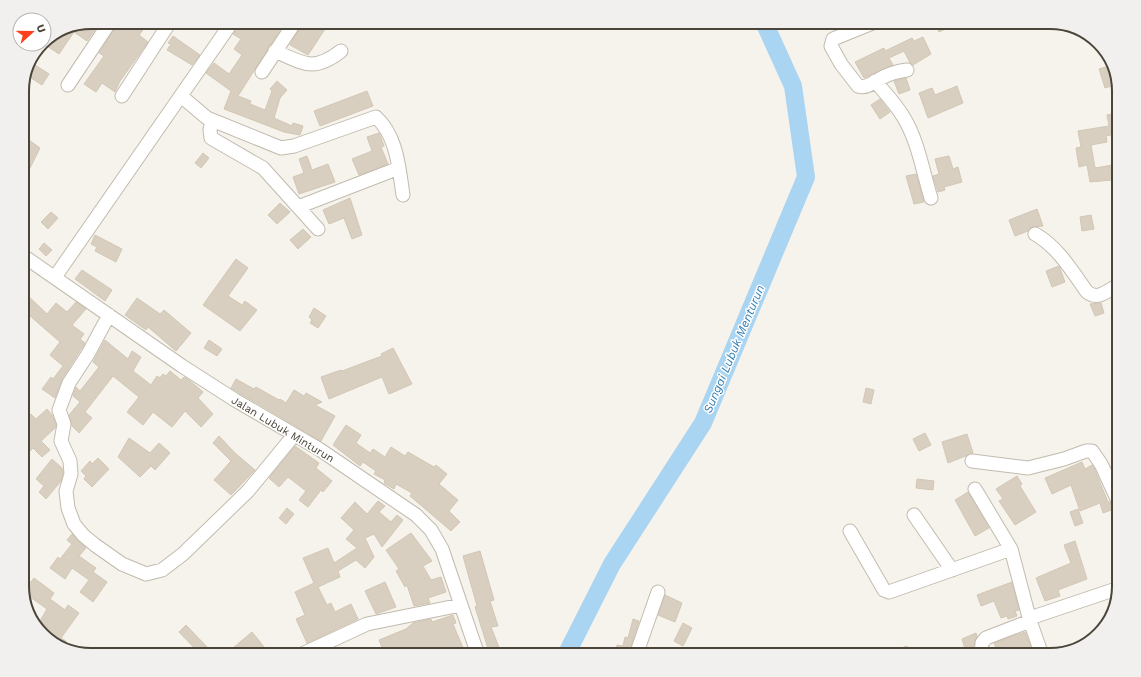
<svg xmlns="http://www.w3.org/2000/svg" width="1141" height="677" font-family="'Work Sans',sans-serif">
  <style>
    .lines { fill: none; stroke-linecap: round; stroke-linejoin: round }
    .river { stroke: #a9d4f2; stroke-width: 18 }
    .building { fill: #d8cfc1; stroke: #d3c7b4 }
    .minor-casing { stroke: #c2bbae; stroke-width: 15 }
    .minor { stroke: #fff; stroke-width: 13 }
    .labels { text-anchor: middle; stroke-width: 3; stroke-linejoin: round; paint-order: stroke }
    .street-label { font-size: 11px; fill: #4b4439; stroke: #fff }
    .water-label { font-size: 12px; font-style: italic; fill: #2e7ab2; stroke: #fff }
    .rim { fill: none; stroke: #4b4439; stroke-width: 2 }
  </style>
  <rect width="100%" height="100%" fill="#f6f3ec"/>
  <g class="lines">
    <path class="river" d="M 566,655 L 612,564 L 703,423 L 806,177 L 793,86 L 764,22"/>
  </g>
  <path class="building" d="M 91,22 L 100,22 L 87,41 L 74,32 L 59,54 L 44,44 L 44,41 L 65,27 Z
    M 119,22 L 149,22 L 139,35 L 148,42 L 120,81 L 115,92 L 102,83 L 96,92 L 84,84 L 104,56 L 99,53 Z
    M 241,22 L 285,22 L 238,96 L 251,101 L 250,104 L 265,110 L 272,91 L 270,89 L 277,81 L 287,90 L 280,98 L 274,118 L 292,126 L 293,123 L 303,126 L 300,135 L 284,132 L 224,109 L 231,91 L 206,73 L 214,63 L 229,74 L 242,55 L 234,49 L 241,39 L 233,34 Z
    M 303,22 L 320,22 L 327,26 L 308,55 L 290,45 Z
    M 935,22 L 960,22 L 939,32 Z
    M 173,36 L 200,55 L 192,65 L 167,50 L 171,44 L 168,43 Z
    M 923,37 L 931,54 L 913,65 L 910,63 L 904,51 L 889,58 L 893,65 L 864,78 L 855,62 L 884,48 L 885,51 L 912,38 L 914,41 Z
    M 35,65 L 49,74 L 42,85 L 28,76 Z
    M 1112,65 L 1118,84 L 1105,88 L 1099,69 Z
    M 906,78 L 910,90 L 899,94 L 894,81 Z
    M 957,86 L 963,103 L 928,118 L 919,93 L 932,88 L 935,95 Z
    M 367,91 L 373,106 L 320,126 L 314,111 Z
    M 880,99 L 890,112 L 880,119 L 871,105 Z
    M 1119,113 L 1119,133 L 1106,136 L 1107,142 L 1091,145 L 1095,168 L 1119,164 L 1119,194 L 1115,194 L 1112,180 L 1090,182 L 1087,165 L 1079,167 L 1076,148 L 1081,147 L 1078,131 L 1109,126 L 1107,115 Z
    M 379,133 L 384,146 L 381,147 L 388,164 L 359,175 L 352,159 L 372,151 L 367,137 Z
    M 22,139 L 28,142 L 29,140 L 40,148 L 27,174 L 22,170 Z
    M 203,153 L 209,158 L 201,168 L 195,163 Z
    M 307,156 L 312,170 L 328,164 L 335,182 L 299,194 L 293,177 L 304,173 L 299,159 Z
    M 949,156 L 953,169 L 958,167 L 962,182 L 944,187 L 945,190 L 938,192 L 933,176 L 939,174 L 935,159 Z
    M 916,174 L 924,202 L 914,204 L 906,176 Z
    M 350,198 L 362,235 L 352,239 L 344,218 L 329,224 L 323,210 Z
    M 280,203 L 290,212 L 277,224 L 268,215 Z
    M 1037,209 L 1043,226 L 1032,227 L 1028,231 L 1015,236 L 1009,220 Z
    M 51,212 L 58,218 L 48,229 L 41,222 Z
    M 1091,215 L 1094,229 L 1082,231 L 1080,217 Z
    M 303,229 L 311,237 L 298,249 L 290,240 Z
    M 95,235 L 122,249 L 116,262 L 95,251 L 97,247 L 91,244 Z
    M 44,243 L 52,250 L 46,256 L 39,249 Z
    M 236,259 L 248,268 L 228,296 L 242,305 L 245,301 L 257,310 L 240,331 L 203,305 Z
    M 1059,266 L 1065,282 L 1052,287 L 1046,271 Z
    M 82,270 L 112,290 L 105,301 L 75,279 Z
    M 22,290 L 47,314 L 56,303 L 67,312 L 76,302 L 86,309 L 72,325 L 84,334 L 80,339 L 85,343 L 62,379 L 55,398 L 42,389 L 51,377 L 53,379 L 63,366 L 50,355 L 60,342 L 22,309 Z
    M 137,298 L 160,314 L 164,310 L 191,333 L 176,351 L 148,327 L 146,330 L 125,315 Z
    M 1101,303 L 1104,313 L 1095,316 L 1090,304 Z
    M 314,308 L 326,316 L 318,328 L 310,323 L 312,320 L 309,317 Z
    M 105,340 L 128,359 L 132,351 L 141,357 L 133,371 L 151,385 L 157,376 L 160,378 L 163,374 L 166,376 L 170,371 L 181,380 L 184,377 L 189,380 L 203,392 L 198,398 L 213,414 L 201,427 L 185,411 L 172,427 L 153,412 L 143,425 L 127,412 L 139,397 L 113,376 L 85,412 L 92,418 L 79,433 L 72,426 L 69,415 L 80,402 L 73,396 L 76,387 L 80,391 L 99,367 L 93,362 Z
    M 209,340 L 222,349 L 217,356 L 204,348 Z
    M 393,348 L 412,384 L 389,394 L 382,377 L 329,399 L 321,377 L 341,370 L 342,371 L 382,356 L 381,354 Z
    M 236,379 L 254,389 L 256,387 L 279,400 L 280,399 L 286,403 L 294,390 L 304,396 L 306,393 L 322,402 L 315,405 L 335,416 L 321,441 L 231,388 Z
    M 866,388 L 874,390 L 871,404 L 863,402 Z
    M 47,409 L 52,415 L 56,425 L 55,428 L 41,441 L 50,450 L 42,457 L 33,448 L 27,454 L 22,448 L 22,422 L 31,414 L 36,419 Z
    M 346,425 L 361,435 L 356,443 L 370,453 L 373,449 L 385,457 L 391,447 L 405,456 L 408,452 L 434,467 L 436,465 L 447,474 L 439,484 L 458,500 L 449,511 L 460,522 L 451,531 L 410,496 L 412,493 L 396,484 L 394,489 L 384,483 L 385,480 L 374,474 L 376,471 L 363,462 L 360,466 L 333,445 Z
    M 925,433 L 931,445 L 919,451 L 913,439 Z
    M 967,434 L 973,453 L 948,463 L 942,442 Z
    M 219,436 L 235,453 L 255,470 L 231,495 L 214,480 L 231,461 L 213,443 Z
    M 129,438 L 150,453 L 159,443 L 170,453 L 155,470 L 151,466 L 140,477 L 118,457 Z
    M 295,446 L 319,463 L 316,468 L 332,481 L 323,492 L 321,490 L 308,507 L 299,500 L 306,491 L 288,477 L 279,487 L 269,478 Z
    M 98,458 L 109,469 L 92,487 L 84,479 L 86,476 L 81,471 L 90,461 L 92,464 Z
    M 52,459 L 62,468 L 63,473 L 61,481 L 46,499 L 39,492 L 44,486 L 36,479 Z
    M 1082,462 L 1085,469 L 1092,465 L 1094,468 L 1108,502 L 1110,502 L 1114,509 L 1103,513 L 1100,503 L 1080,511 L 1071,485 L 1052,494 L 1045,478 Z
    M 1017,476 L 1022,484 L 1020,486 L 1036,512 L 1015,525 L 999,501 L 1003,499 L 996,489 Z
    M 917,479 L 934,481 L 933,490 L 916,488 Z
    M 968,492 L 989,528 L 975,536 L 955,500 Z
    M 378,501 L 385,506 L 379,512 L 391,522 L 397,515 L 403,520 L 382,547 L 374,534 L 365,538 L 374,557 L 365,568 L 356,560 L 338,571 L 340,577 L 318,587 L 327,605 L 331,603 L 335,612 L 351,604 L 358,619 L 307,643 L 296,619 L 305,615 L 295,592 L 314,583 L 303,558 L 328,548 L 334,563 L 357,548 L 346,539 L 354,530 L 341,518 L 355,502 L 367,514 Z
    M 287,508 L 294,514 L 286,524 L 279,518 Z
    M 1078,509 L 1083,523 L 1075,526 L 1070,512 Z
    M 411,533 L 432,561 L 423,566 L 431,580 L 441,577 L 446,592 L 428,598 L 430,603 L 414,606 L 407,585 L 405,587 L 396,571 L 399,569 L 386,550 Z
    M 72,534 L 86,548 L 79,556 L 96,568 L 93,572 L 107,582 L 93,602 L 80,592 L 89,580 L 72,568 L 65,579 L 50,568 L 58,557 L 60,559 L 72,544 L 67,540 Z
    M 1075,541 L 1087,579 L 1058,590 L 1060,596 L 1045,601 L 1036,578 L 1071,563 L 1064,545 Z
    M 480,551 L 494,600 L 490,601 L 498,626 L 491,627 L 502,655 L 490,655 L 475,607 L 477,606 L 463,556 Z
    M 34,578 L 54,593 L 50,599 L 65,610 L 68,605 L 79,613 L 61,638 L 66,641 L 62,647 L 56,646 L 37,626 L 47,609 L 23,592 Z
    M 385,582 L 396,607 L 376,614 L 365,591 Z
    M 1012,582 L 1019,610 L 1015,611 L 1017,616 L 1008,619 L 1007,616 L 1001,618 L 994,601 L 981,606 L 977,595 Z
    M 665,595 L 682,603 L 675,622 L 658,615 Z
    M 453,615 L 456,623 L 453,624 L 466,655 L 385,655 L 379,640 L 406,629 L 413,623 L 431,619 L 432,622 Z
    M 633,619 L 639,621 L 628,655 L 615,655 L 617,645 L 623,646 L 625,637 L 628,638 Z
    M 683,623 L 692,628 L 683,646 L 674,641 Z
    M 186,625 L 208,648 L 201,655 L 179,632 Z
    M 252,632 L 265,648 L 256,655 L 239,655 L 233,648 Z
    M 1025,632 L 1034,655 L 999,655 L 994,643 Z
    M 976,633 L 977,636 L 974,646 L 965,649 L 962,639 Z
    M 907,646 L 911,655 L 902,655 L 899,649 Z"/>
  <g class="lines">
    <defs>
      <path id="minor" d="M 875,22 L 833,39 L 831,46 L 841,64 L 858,86 C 868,90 878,78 888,75 C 894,72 900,71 907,70
        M 275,51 C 304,64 314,72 341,51
        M 262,72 L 295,22
        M 875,81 C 885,93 896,104 904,118 C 918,141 923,172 931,198
        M 68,85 L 110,22
        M 122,96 L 170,22
        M 181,96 L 207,118 L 281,148 L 294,146 L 376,117 C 397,136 399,168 403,195
        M 212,120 L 210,130 L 211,138 L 263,168 L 318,229
        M 298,207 L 399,168
        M 1035,234 C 1058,247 1072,271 1087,292 C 1099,301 1107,290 1119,285
        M 22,255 L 182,366 L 235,400 L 319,449 L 416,515 L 431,530 L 442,549 L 478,655
        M 55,277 L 232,22
        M 109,315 L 88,354 L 69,383 L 59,410 L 64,424 L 61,441 L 70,461 L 71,474 L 66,491 L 68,508 L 74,524 L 83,535 L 95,545 L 122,564 L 146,574 L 162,570 L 183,554 L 248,491 L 294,435
        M 972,461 L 1028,468 L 1064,459 L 1086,451 L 1092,451 L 1101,464 L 1119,503
        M 975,489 L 1011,549 L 1030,621
        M 914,515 L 952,570
        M 850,531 L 884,590 L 889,592 L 1011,549
        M 1030,618 L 1119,588
        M 300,655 L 367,624 L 461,605
        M 636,655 L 658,592
        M 981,655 L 982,643 L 986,638 L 1030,621 L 1042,655"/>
    </defs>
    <use href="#minor" class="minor-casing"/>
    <use href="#minor" class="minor"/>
  </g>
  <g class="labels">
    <g class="street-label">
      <text transform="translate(283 429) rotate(31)" y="4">Jalan Lubuk Minturun</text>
    </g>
    <g class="water-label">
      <text transform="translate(734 349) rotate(-67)" y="4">Sungai Lubuk Menturun</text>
    </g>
  </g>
  <path d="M0 0H1141V677H0ZM91 29H1050A62 62 0 0 1 1112 91V586A62 62 0 0 1 1050 648H91A62 62 0 0 1 29 586V91A62 62 0 0 1 91 29Z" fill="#f1f0ef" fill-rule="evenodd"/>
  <path class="rim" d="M91 29H1050A62 62 0 0 1 1112 91V586A62 62 0 0 1 1050 648H91A62 62 0 0 1 29 586V91A62 62 0 0 1 91 29Z"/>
  <g transform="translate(32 32) rotate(69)"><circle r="19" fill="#ffffff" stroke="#b7b4b0"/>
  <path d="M0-3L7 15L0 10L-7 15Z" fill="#fc3f1d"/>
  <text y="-6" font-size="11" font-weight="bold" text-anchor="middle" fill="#4b4439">U</text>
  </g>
</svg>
